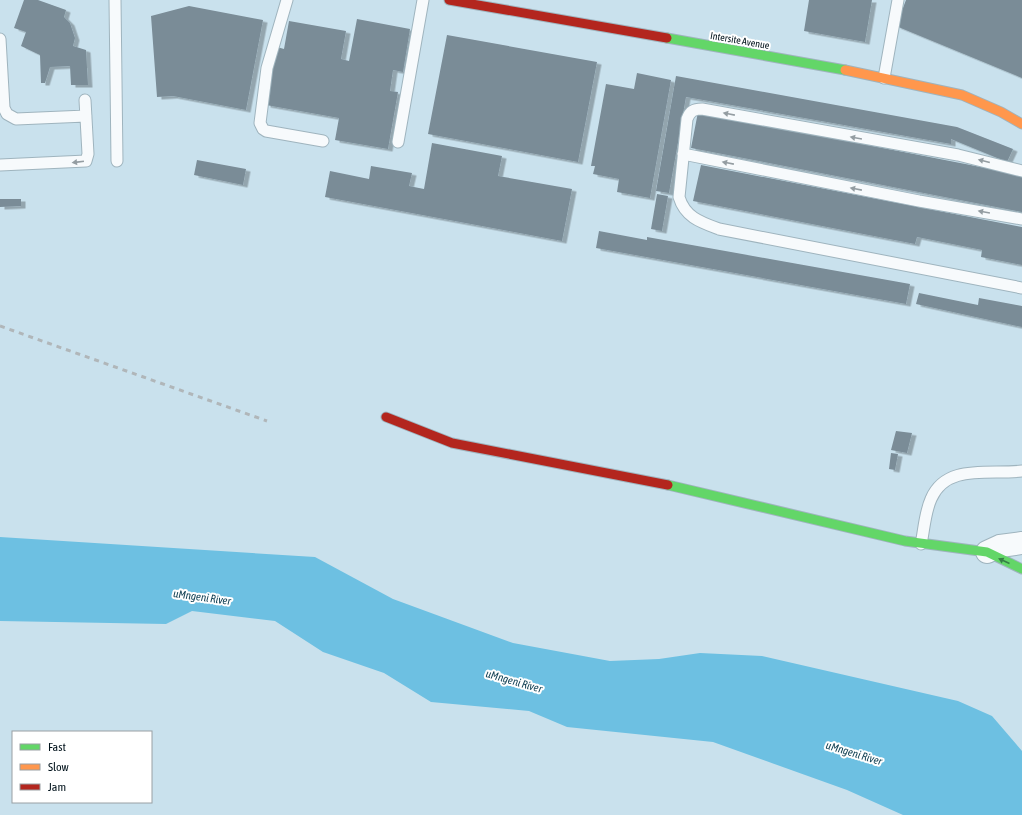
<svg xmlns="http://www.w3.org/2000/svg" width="1022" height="815" font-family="'Asap Condensed',sans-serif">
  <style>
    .water { fill: #6dc0e2 }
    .building { fill: #7a8c97; filter: url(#shadow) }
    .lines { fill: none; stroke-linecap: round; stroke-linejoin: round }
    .lane-casing { stroke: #9fb4be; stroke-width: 13 }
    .street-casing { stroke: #9fb4be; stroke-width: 24 }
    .fast-casing { stroke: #9fb4be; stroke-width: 11 }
    .slow-casing { stroke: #9fb4be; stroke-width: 11 }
    .jam-casing { stroke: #9fb4be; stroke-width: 11 }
    .lane { stroke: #f7fafc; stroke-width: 11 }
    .street { stroke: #f7fafc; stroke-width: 22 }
    .fast { stroke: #63d668; stroke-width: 9 }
    .slow { stroke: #ff974d; stroke-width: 9 }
    .jam { stroke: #b3261e; stroke-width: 9 }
    .rail { stroke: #b0b6b9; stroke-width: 3; stroke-dasharray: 5 5; stroke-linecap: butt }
    .oneway { fill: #949da2 }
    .oneway2 { fill: #367e45 }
    .labels { text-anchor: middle; stroke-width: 4; stroke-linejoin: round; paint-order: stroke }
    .street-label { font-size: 10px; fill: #00121b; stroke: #fff }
    .water-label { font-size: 11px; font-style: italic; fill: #0d3d50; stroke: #fff }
  </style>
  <defs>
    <filter id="shadow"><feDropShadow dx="4.5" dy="2.5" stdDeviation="0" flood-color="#0004"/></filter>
  </defs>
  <rect width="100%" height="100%" fill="#c9e1ed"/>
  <path class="water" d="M 0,537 L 315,557 L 393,599 L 513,643 L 610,661 L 659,659 L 700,653 L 762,656 L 958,701 L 992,716 L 1022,751 L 1022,815 L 903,815 L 847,790 L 713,742 L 567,727 L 529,711 L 431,702 L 384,673 L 323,652 L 275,621 L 192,611 L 166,624 L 0,621 Z"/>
  <path class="building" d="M 24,0 L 38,0 L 66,10 L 64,17 L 70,23 L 75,38 L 73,46 L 86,50 L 88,85 L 71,85 L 70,66 L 50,67 L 45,83 L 41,83 L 40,55 L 21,46 L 26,32 L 14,28 Z
    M 809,0 L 872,0 L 865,42 L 804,31 Z
    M 906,0 L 1022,0 L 1022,78 L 896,26 Z
    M 189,6 L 263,20 L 246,110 L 173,96 L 157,97 L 151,16 Z
    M 357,19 L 410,29 L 403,72 L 393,70 L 390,91 L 398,92 L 388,149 L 335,140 L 339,118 L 266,105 L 277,47 L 284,49 L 289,21 L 346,31 L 341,59 L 349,61 Z
    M 447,35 L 597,62 L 578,162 L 428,134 Z
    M 637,73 L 671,80 L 650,198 L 617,192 L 619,179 L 593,174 L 595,166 L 591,166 L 606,84 L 634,89 Z
    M 676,76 L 957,127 L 1013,149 L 1007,162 L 951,139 L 951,144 L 686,97 L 669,193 L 656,191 Z
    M 698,112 L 1022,175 L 1022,212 L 691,148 Z
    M 432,143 L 502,156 L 498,176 L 572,189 L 562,241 L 325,197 L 330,171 L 369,179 L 371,166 L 412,173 L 409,186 L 424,189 Z
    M 197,160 L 246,169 L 243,185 L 194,175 Z
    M 701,165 L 1022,227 L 1022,265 L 981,257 L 982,250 L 917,237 L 915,244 L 693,201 Z
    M 657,194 L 668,196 L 662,231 L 651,229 Z
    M 0,199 L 21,199 L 21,206 L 0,207 Z
    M 599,231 L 647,240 L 647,237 L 910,284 L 906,304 L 596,248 Z
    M 919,293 L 978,305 L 979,298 L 1022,306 L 1022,327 L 916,304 Z
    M 896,431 L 912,433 L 907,453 L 891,450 Z
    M 891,453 L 898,454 L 895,470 L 889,469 Z"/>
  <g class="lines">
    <defs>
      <path id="lane" d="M 115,0 L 117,161
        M 287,0 L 267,68 L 260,123 L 263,129 L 266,131 L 323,141
        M 0,39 L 4,108 L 7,114 L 16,119 L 86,116
        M 884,78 L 898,0
        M 398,142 L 423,0
        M 683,154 L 919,201 L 1022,219
        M 0,165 L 86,161 L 88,154 L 85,100
        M 1022,171 L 958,155 L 702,109 C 694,109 690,111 687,119 L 679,197 C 685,217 700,222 719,229 L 1022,288
        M 921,544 C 924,530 925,512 931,499 C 946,463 990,475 1022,471"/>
      <path id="street" d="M 987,552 L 1000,546 L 1022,543"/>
      <path id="fast" d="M 667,38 L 845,70
        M 668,485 L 905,541 L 987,552 L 1022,569"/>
      <path id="slow" d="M 845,70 L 962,95 L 1001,112 L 1022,124"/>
      <path id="jam" d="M 449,0 L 667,38
        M 386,417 L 452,443 L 668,485"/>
    </defs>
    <use href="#lane" class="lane-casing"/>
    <use href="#street" class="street-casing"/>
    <use href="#fast" class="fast-casing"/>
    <use href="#slow" class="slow-casing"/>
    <use href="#jam" class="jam-casing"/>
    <use href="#lane" class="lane"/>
    <use href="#street" class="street"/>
    <use href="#fast" class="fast"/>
    <use href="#slow" class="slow"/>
    <use href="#jam" class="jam"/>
    <path class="rail" d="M 0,326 L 267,421"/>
  </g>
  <defs><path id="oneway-solid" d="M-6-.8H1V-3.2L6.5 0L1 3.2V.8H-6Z"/></defs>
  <g class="oneway">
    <use href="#oneway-solid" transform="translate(729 114) rotate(-169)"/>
    <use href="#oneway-solid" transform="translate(856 138) rotate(-170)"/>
    <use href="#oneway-solid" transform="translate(984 161) rotate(-166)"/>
    <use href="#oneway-solid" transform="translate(78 162) rotate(173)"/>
    <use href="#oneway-solid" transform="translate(728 163) rotate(-169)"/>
    <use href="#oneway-solid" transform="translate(856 189) rotate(-169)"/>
    <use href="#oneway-solid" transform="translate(984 212) rotate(-170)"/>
  </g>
  <use class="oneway2" href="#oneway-solid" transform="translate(1004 561) rotate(-156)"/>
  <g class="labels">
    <g class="street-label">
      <text transform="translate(740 40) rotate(10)" y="4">Intersite Avenue</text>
    </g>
    <g class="water-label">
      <text transform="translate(202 597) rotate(8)" y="4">uMngeni River</text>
      <text transform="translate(514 681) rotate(16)" y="4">uMngeni River</text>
      <text transform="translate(854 753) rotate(17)" y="4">uMngeni River</text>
    </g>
  </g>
  <rect x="12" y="731" width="140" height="72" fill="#ffffff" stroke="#99a0a4"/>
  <rect x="20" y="744" width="20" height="6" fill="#63d668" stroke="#99a0a4"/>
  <text x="48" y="751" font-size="12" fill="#00121b">Fast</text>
  <rect x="20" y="764" width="20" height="6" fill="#ff974d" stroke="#99a0a4"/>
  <text x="48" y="771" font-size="12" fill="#00121b">Slow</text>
  <rect x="20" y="784" width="20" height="6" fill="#b3261e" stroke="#99a0a4"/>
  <text x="48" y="791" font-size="12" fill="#00121b">Jam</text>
</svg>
